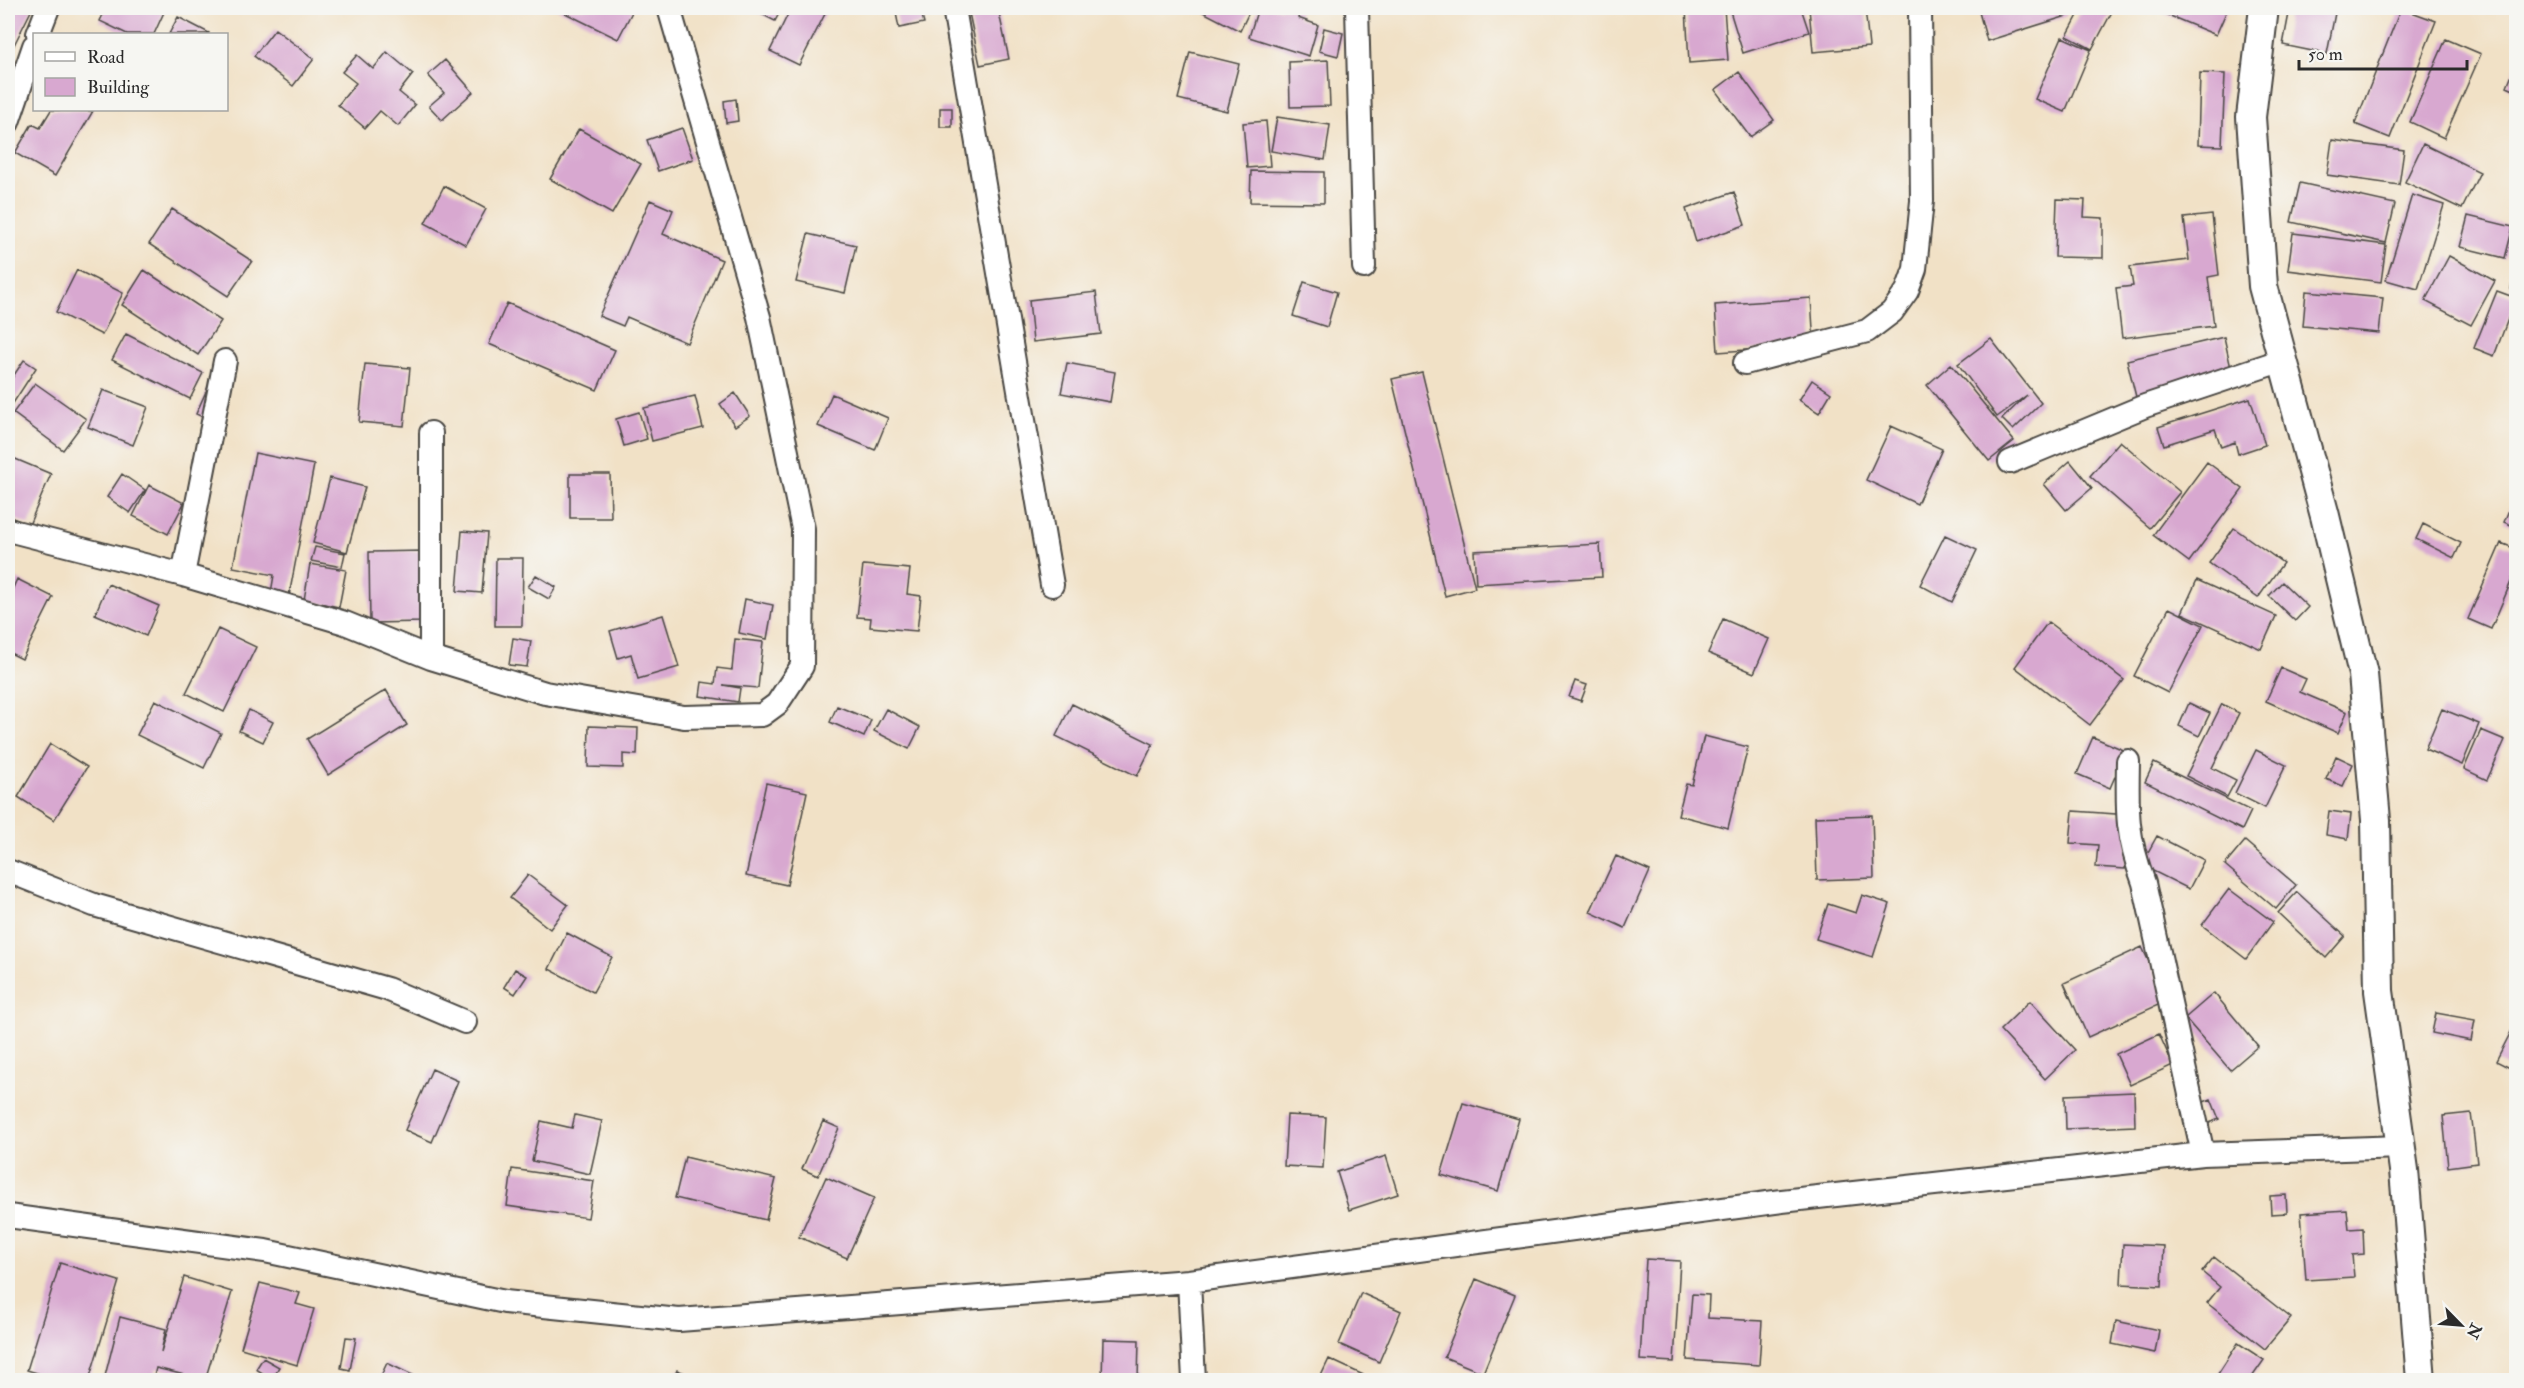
<svg xmlns="http://www.w3.org/2000/svg" width="2524" height="1388" font-family="'IM FELL Double Pica',serif">
  <style>
    .building { fill: #d8a8d0 }
    .lines { fill: none; stroke-linecap: round; stroke-linejoin: round }
    .minor-casing { stroke: #494642; stroke-width: 26 }
    .tertiary-casing { stroke: #494642; stroke-width: 32 }
    .minor { stroke: #fff; stroke-width: 22 }
    .tertiary { stroke: #fff; stroke-width: 28 }
  </style>
  <rect width="100%" height="100%" fill="#f6f6f2"/>
  <filter id="ink" filterUnits="userSpaceOnUse"><feTurbulence type="fractalNoise" baseFrequency=".0167" numOctaves="2"/><feDisplacementMap in="SourceGraphic" scale="12" xChannelSelector="R" yChannelSelector="G"/><feConvolveMatrix kernelMatrix="1 2 1 2 8 2 1 2 1" color-interpolation-filters="sRGB"/></filter>
  <filter id="wash" filterUnits="userSpaceOnUse"><feTurbulence type="fractalNoise" baseFrequency=".008" numOctaves="4" result="noise"/><feDisplacementMap in="SourceGraphic" scale="24" xChannelSelector="R" yChannelSelector="G"/><feGaussianBlur stdDeviation="1.35" result="paint"/><feColorMatrix in="noise" values="0 0 0 0 0 0 0 0 0 0 0 0 0 0 0 0 0 1.4 0 .05"/><feComposite in="paint" operator="in"/></filter>
  <g filter="url(#wash)">
    <rect width="100%" height="100%" fill="#f1e1c6"/>
    <g id="blocks">
      <path class="building" d="M 8,8 L 32,9 L 8,57 Z
        M 106,8 L 159,8 L 165,10 L 154,34 L 127,34 L 100,21 Z
        M 555,8 L 634,8 L 618,39 Z
        M 749,8 L 782,8 L 775,21 Z
        M 791,8 L 828,8 L 799,65 L 770,51 Z
        M 895,8 L 920,8 L 924,23 L 899,28 Z
        M 968,8 L 998,8 L 1009,59 L 980,65 Z
        M 1200,8 L 1251,8 L 1240,31 L 1199,10 Z
        M 1258,8 L 1290,8 L 1300,11 L 1298,18 L 1318,25 L 1309,56 L 1249,37 Z
        M 1686,8 L 1724,8 L 1728,60 L 1689,63 Z
        M 1742,8 L 1801,8 L 1809,32 L 1743,53 L 1730,11 Z
        M 1809,8 L 1865,8 L 1869,47 L 1813,52 Z
        M 1992,8 L 2064,8 L 2067,16 L 1987,41 L 1979,12 Z
        M 2082,8 L 2114,8 L 2092,49 L 2067,36 Z
        M 2151,8 L 2228,8 L 2216,35 Z
        M 2290,8 L 2336,8 L 2327,54 L 2283,45 Z
        M 2401,8 L 2436,21 L 2390,138 L 2355,124 Z
        M 178,17 L 209,33 L 208,34 L 169,34 Z
        M 1324,28 L 1343,33 L 1338,56 L 1319,51 Z
        M 275,29 L 314,59 L 293,86 L 254,56 Z
        M 2062,37 L 2091,50 L 2065,112 L 2035,99 Z
        M 2446,39 L 2481,54 L 2444,138 L 2410,122 Z
        M 387,52 L 413,74 L 399,92 L 415,105 L 398,126 L 380,111 L 365,128 L 338,105 L 356,83 L 342,72 L 357,55 L 373,69 Z
        M 1190,52 L 1239,64 L 1227,111 L 1178,99 Z
        M 445,60 L 473,92 L 442,120 L 429,106 L 444,93 L 428,75 Z
        M 1328,60 L 1330,106 L 1290,107 L 1289,62 Z
        M 2516,65 L 2516,91 L 2507,87 Z
        M 1739,72 L 1774,120 L 1750,137 L 1715,90 Z
        M 2200,73 L 2225,74 L 2222,146 L 2198,145 Z
        M 736,99 L 738,121 L 726,123 L 724,101 Z
        M 940,108 L 952,108 L 952,127 L 940,127 Z
        M 51,110 L 93,111 L 55,176 L 15,153 L 32,124 L 40,128 Z
        M 1277,117 L 1330,125 L 1325,160 L 1271,151 Z
        M 1266,121 L 1270,166 L 1247,168 L 1243,123 Z
        M 682,128 L 693,159 L 658,171 L 647,140 Z
        M 579,129 L 641,164 L 612,214 L 550,179 Z
        M 2332,140 L 2404,150 L 2399,185 L 2327,175 Z
        M 2423,144 L 2480,172 L 2462,209 L 2405,182 Z
        M 1251,171 L 1324,172 L 1324,203 L 1250,202 Z
        M 2300,183 L 2395,204 L 2386,243 L 2291,222 Z
        M 444,186 L 486,209 L 466,245 L 425,223 Z
        M 1734,192 L 1745,225 L 1696,242 L 1686,209 Z
        M 2412,195 L 2444,205 L 2418,289 L 2386,280 Z
        M 2057,199 L 2085,200 L 2084,217 L 2103,218 L 2103,258 L 2055,257 Z
        M 650,200 L 673,210 L 663,234 L 722,260 L 687,343 L 627,317 L 623,326 L 599,316 Z
        M 172,209 L 252,261 L 228,296 L 149,244 Z
        M 2212,215 L 2219,275 L 2208,277 L 2214,326 L 2122,338 L 2116,288 L 2133,286 L 2130,267 L 2189,260 L 2184,218 Z
        M 2468,216 L 2513,227 L 2505,258 L 2460,247 Z
        M 2293,233 L 2386,245 L 2381,282 L 2288,270 Z
        M 808,234 L 856,245 L 845,293 L 796,282 Z
        M 2449,256 L 2495,281 L 2471,325 L 2425,301 Z
        M 2515,262 L 2516,262 L 2516,289 L 2511,289 Z
        M 77,270 L 123,293 L 102,335 L 56,312 Z
        M 144,270 L 221,321 L 198,355 L 122,305 Z
        M 1304,282 L 1337,292 L 1327,327 L 1293,316 Z
        M 2306,291 L 2383,298 L 2379,333 L 2303,326 Z
        M 2497,291 L 2516,298 L 2494,356 L 2474,348 Z
        M 1096,292 L 1101,334 L 1033,342 L 1029,300 Z
        M 1811,298 L 1814,345 L 1718,352 L 1715,305 Z
        M 507,303 L 615,350 L 597,390 L 489,344 Z
        M 126,334 L 203,373 L 190,399 L 112,360 Z
        M 2224,337 L 2233,377 L 2217,378 L 2136,397 L 2127,360 Z
        M 1991,339 L 2041,403 L 2013,430 L 2002,419 L 2027,395 L 1997,417 L 1958,364 Z
        M 24,360 L 36,368 L 8,411 L 8,384 Z
        M 1067,363 L 1115,372 L 1110,402 L 1061,393 Z
        M 365,364 L 410,368 L 404,426 L 359,422 Z
        M 1951,364 L 2014,441 L 1989,461 L 1927,385 Z
        M 1422,372 L 1475,588 L 1445,596 L 1392,379 Z
        M 211,380 L 211,421 L 196,414 Z
        M 1812,380 L 1831,393 L 1819,413 L 1799,400 Z
        M 35,383 L 86,419 L 63,450 L 13,413 Z
        M 103,390 L 148,407 L 133,445 L 88,427 Z
        M 735,393 L 750,416 L 735,426 L 720,404 Z
        M 832,394 L 888,418 L 875,450 L 818,426 Z
        M 695,396 L 703,428 L 652,441 L 644,408 Z
        M 2250,398 L 2265,445 L 2238,454 L 2235,442 L 2221,447 L 2215,429 L 2164,445 L 2158,427 Z
        M 639,412 L 647,439 L 624,446 L 616,419 Z
        M 1891,426 L 1942,449 L 1917,504 L 1866,480 Z
        M 2120,441 L 2180,492 L 2150,528 L 2090,476 Z
        M 255,453 L 314,465 L 289,596 L 271,593 L 274,575 L 233,567 Z
        M 13,458 L 51,474 L 29,525 L 8,516 L 8,469 Z
        M 2070,461 L 2092,488 L 2066,510 L 2044,484 Z
        M 2207,462 L 2243,489 L 2189,562 L 2153,535 Z
        M 122,474 L 145,490 L 130,513 L 107,497 Z
        M 570,474 L 610,474 L 611,518 L 570,518 Z
        M 330,478 L 365,487 L 347,552 L 313,543 Z
        M 149,485 L 184,503 L 168,534 L 133,516 Z
        M 2516,493 L 2516,527 L 2504,522 Z
        M 2423,524 L 2461,543 L 2454,558 L 2416,539 Z
        M 2234,528 L 2283,563 L 2258,598 L 2209,563 Z
        M 462,531 L 487,533 L 482,593 L 457,591 Z
        M 1945,535 L 1977,550 L 1952,602 L 1920,585 Z
        M 2501,543 L 2516,549 L 2516,570 L 2491,629 L 2468,619 Z
        M 1600,544 L 1602,577 L 1476,584 L 1474,551 Z
        M 315,547 L 345,553 L 342,567 L 311,561 Z
        M 424,551 L 424,622 L 370,623 L 369,552 Z
        M 496,558 L 523,558 L 522,626 L 495,626 Z
        M 310,564 L 346,570 L 339,607 L 304,600 Z
        M 863,565 L 910,569 L 907,594 L 921,596 L 917,631 L 870,627 L 871,618 L 857,617 Z
        M 536,575 L 556,587 L 549,599 L 528,587 Z
        M 17,579 L 53,597 L 22,659 L 8,652 L 8,599 Z
        M 2197,580 L 2276,616 L 2261,649 L 2182,613 Z
        M 2282,582 L 2308,607 L 2295,621 L 2269,596 Z
        M 108,584 L 159,606 L 146,636 L 95,614 Z
        M 745,599 L 773,605 L 767,639 L 739,633 Z
        M 2169,608 L 2203,625 L 2168,693 L 2134,676 Z
        M 663,615 L 679,667 L 638,679 L 631,654 L 618,658 L 610,631 Z
        M 1723,619 L 1769,639 L 1754,673 L 1708,653 Z
        M 2048,622 L 2124,680 L 2090,725 L 2015,667 Z
        M 218,629 L 256,647 L 224,712 L 186,693 Z
        M 513,638 L 531,641 L 527,667 L 509,665 Z
        M 735,639 L 763,642 L 758,688 L 723,685 L 740,688 L 738,702 L 700,696 L 702,682 L 715,684 L 717,668 L 732,670 Z
        M 2281,668 L 2306,679 L 2300,692 L 2347,712 L 2338,733 L 2266,701 Z
        M 1575,681 L 1587,685 L 1581,701 L 1569,697 Z
        M 386,690 L 407,725 L 328,775 L 307,739 Z
        M 155,700 L 221,733 L 204,768 L 137,735 Z
        M 2189,703 L 2210,713 L 2199,736 L 2179,726 Z
        M 1072,704 L 1153,744 L 1137,776 L 1056,736 Z
        M 2222,704 L 2239,713 L 2212,768 L 2236,780 L 2227,797 L 2186,776 Z
        M 837,706 L 871,720 L 864,737 L 830,722 Z
        M 886,709 L 920,727 L 909,749 L 874,731 Z
        M 2442,709 L 2479,724 L 2462,765 L 2425,749 Z
        M 249,710 L 273,722 L 263,742 L 239,731 Z
        M 589,726 L 638,728 L 637,755 L 623,754 L 623,768 L 588,767 Z
        M 2481,730 L 2505,740 L 2487,780 L 2464,769 Z
        M 1704,736 L 1748,747 L 1728,828 L 1678,815 L 1686,784 L 1692,785 Z
        M 2093,737 L 2126,751 L 2110,788 L 2077,774 Z
        M 50,744 L 87,767 L 54,820 L 18,797 Z
        M 2256,750 L 2286,765 L 2265,808 L 2235,793 Z
        M 2336,756 L 2353,764 L 2343,786 L 2326,779 Z
        M 2154,763 L 2251,811 L 2242,830 L 2145,782 Z
        M 766,783 L 807,792 L 787,885 L 746,876 Z
        M 2073,811 L 2130,815 L 2125,869 L 2096,867 L 2098,845 L 2070,843 Z
        M 2329,811 L 2351,814 L 2348,839 L 2326,835 Z
        M 1872,815 L 1874,878 L 1817,880 L 1815,817 Z
        M 2157,836 L 2204,860 L 2189,889 L 2141,865 Z
        M 2245,841 L 2296,885 L 2276,909 L 2225,865 Z
        M 1616,856 L 1650,871 L 1625,928 L 1590,912 Z
        M 528,875 L 568,905 L 550,929 L 510,898 Z
        M 2229,889 L 2273,922 L 2246,959 L 2202,925 Z
        M 2297,892 L 2345,936 L 2326,958 L 2278,913 Z
        M 1862,895 L 1890,904 L 1873,957 L 1816,939 L 1828,904 L 1856,913 Z
        M 567,933 L 612,957 L 593,992 L 549,969 Z
        M 2142,947 L 2167,1001 L 2088,1037 L 2064,983 Z
        M 515,969 L 527,976 L 515,994 L 504,987 Z
        M 2214,993 L 2258,1046 L 2230,1070 L 2185,1018 Z
        M 2030,1001 L 2075,1050 L 2045,1079 L 2000,1030 Z
        M 2436,1013 L 2475,1020 L 2471,1041 L 2432,1033 Z
        M 2516,1022 L 2516,1071 L 2496,1061 Z
        M 2159,1034 L 2173,1065 L 2130,1085 L 2116,1054 Z
        M 432,1069 L 458,1081 L 432,1142 L 405,1130 Z
        M 2134,1092 L 2135,1126 L 2066,1129 L 2065,1095 Z
        M 2211,1099 L 2219,1119 L 2207,1124 L 2199,1104 Z
        M 1463,1103 L 1519,1119 L 1498,1191 L 1441,1175 Z
        M 2471,1113 L 2477,1163 L 2448,1167 L 2443,1116 Z
        M 575,1115 L 602,1121 L 590,1174 L 532,1161 L 541,1121 L 572,1128 Z
        M 1287,1115 L 1326,1117 L 1323,1168 L 1284,1166 Z
        M 823,1121 L 839,1128 L 818,1176 L 802,1169 Z
        M 1386,1156 L 1398,1194 L 1349,1210 L 1337,1172 Z
        M 685,1157 L 776,1179 L 766,1220 L 675,1198 Z
        M 512,1169 L 594,1181 L 588,1218 L 507,1206 Z
        M 826,1177 L 874,1198 L 847,1258 L 799,1237 Z
        M 2286,1195 L 2287,1213 L 2271,1214 L 2270,1196 Z
        M 2347,1210 L 2349,1229 L 2363,1228 L 2364,1254 L 2352,1255 L 2354,1277 L 2306,1280 L 2301,1213 Z
        M 2123,1244 L 2164,1246 L 2162,1286 L 2121,1284 Z
        M 2214,1257 L 2291,1318 L 2265,1349 L 2207,1303 L 2220,1287 L 2202,1272 Z
        M 1646,1259 L 1680,1261 L 1674,1362 L 1640,1360 Z
        M 60,1263 L 119,1281 L 89,1380 L 60,1380 L 27,1370 Z
        M 184,1277 L 232,1292 L 205,1380 L 156,1368 L 153,1380 L 104,1380 L 120,1317 L 166,1329 L 161,1352 Z
        M 1476,1279 L 1515,1295 L 1483,1373 L 1444,1357 Z
        M 260,1283 L 300,1293 L 296,1304 L 314,1309 L 297,1365 L 241,1348 Z
        M 1361,1293 L 1401,1311 L 1379,1362 L 1339,1344 Z
        M 1692,1294 L 1709,1295 L 1708,1318 L 1762,1321 L 1759,1365 L 1687,1360 Z
        M 2116,1321 L 2159,1330 L 2155,1353 L 2112,1344 Z
        M 346,1337 L 356,1338 L 350,1370 L 341,1368 Z
        M 1103,1339 L 1139,1340 L 1138,1380 L 1102,1380 Z
        M 2238,1343 L 2264,1360 L 2250,1380 L 2214,1380 Z
        M 263,1358 L 279,1367 L 272,1379 L 256,1369 Z
        M 1329,1359 L 1374,1380 L 1319,1380 Z
        M 387,1363 L 423,1380 L 379,1380 Z
        M 677,1370 L 703,1380 L 673,1380 Z"/>
    </g>
  </g>
  <g filter="url(#ink)">
    <use href="#blocks" fill-opacity="0" stroke="#494642" stroke-width="1.5"/>
    <g class="lines">
      <defs>
        <path id="minor" d="M 954,8 L 1052,585
          M 1357,8 L 1364,267
          M 38,34 L 48,8
          M 8,122 L 34,46
          M 1745,363 L 1867,331 L 1892,312 L 1907,291 L 1915,269 L 1922,201 L 1920,8
          M 431,433 L 431,658
          M 2010,462 L 2145,406 L 2283,360
          M 8,530 L 183,575 L 345,623 L 431,658 L 545,693 L 684,717 L 762,715 L 777,704 L 802,666 L 803,529 L 759,317 L 669,8
          M 183,575 L 225,361
          M 2128,761 C 2127,812 2126,835 2144,883 L 2203,1154
          M 8,871 L 94,905 L 387,989 L 465,1022
          M 8,1216 L 265,1251 L 505,1302 L 679,1320 L 1189,1281 L 1782,1201 L 2203,1154 L 2401,1147
          M 1189,1281 L 1194,1380"/>
        <path id="tertiary" d="M 2264,8 L 2251,117 L 2263,286 L 2325,516 L 2363,674 L 2376,820 L 2379,991 L 2404,1170 L 2421,1380"/>
      </defs>
      <use href="#minor" class="minor-casing"/>
      <use href="#tertiary" class="tertiary-casing"/>
      <use href="#minor" class="minor"/>
      <use href="#tertiary" class="tertiary"/>
    </g>
  </g>
  <rect width="2524" height="1388" fill="none" stroke="#f6f6f2" stroke-width="30"/>
  <rect x="33" y="33" width="195" height="78" fill="#f6f6f2" stroke="#a5a5a2" stroke-width="1.5"/>
  <rect x="45" y="52" width="30" height="9" fill="#ffffff" stroke="#a5a5a2" stroke-width="1.5"/>
  <text x="87" y="63" font-size="18" fill="#2b2b2b">Road</text>
  <rect x="45" y="78" width="30" height="18" fill="#d8a8d0" stroke="#a5a5a2" stroke-width="1.5"/>
  <text x="87" y="93" font-size="18" fill="#2b2b2b">Building</text>
  <g transform="translate(2461 1325) rotate(115)" stroke="#f6f6f2" stroke-width="4.5" paint-order="stroke">
  <path d="M0-4.5L10 22L0 15L-10 22Z" fill="#2b2b2b"/>
  <text y="-9" font-size="16" font-weight="bold" text-anchor="middle" fill="#2b2b2b">N</text>
  </g>
  <path d="M2299 60v9h168v-9" fill="none" stroke="#2b2b2b" stroke-width="3"/>
  <text x="2308" y="60" font-size="18" fill="#2b2b2b" stroke="#f6f6f2" stroke-width="4.5" paint-order="stroke">50 m</text>
</svg>
